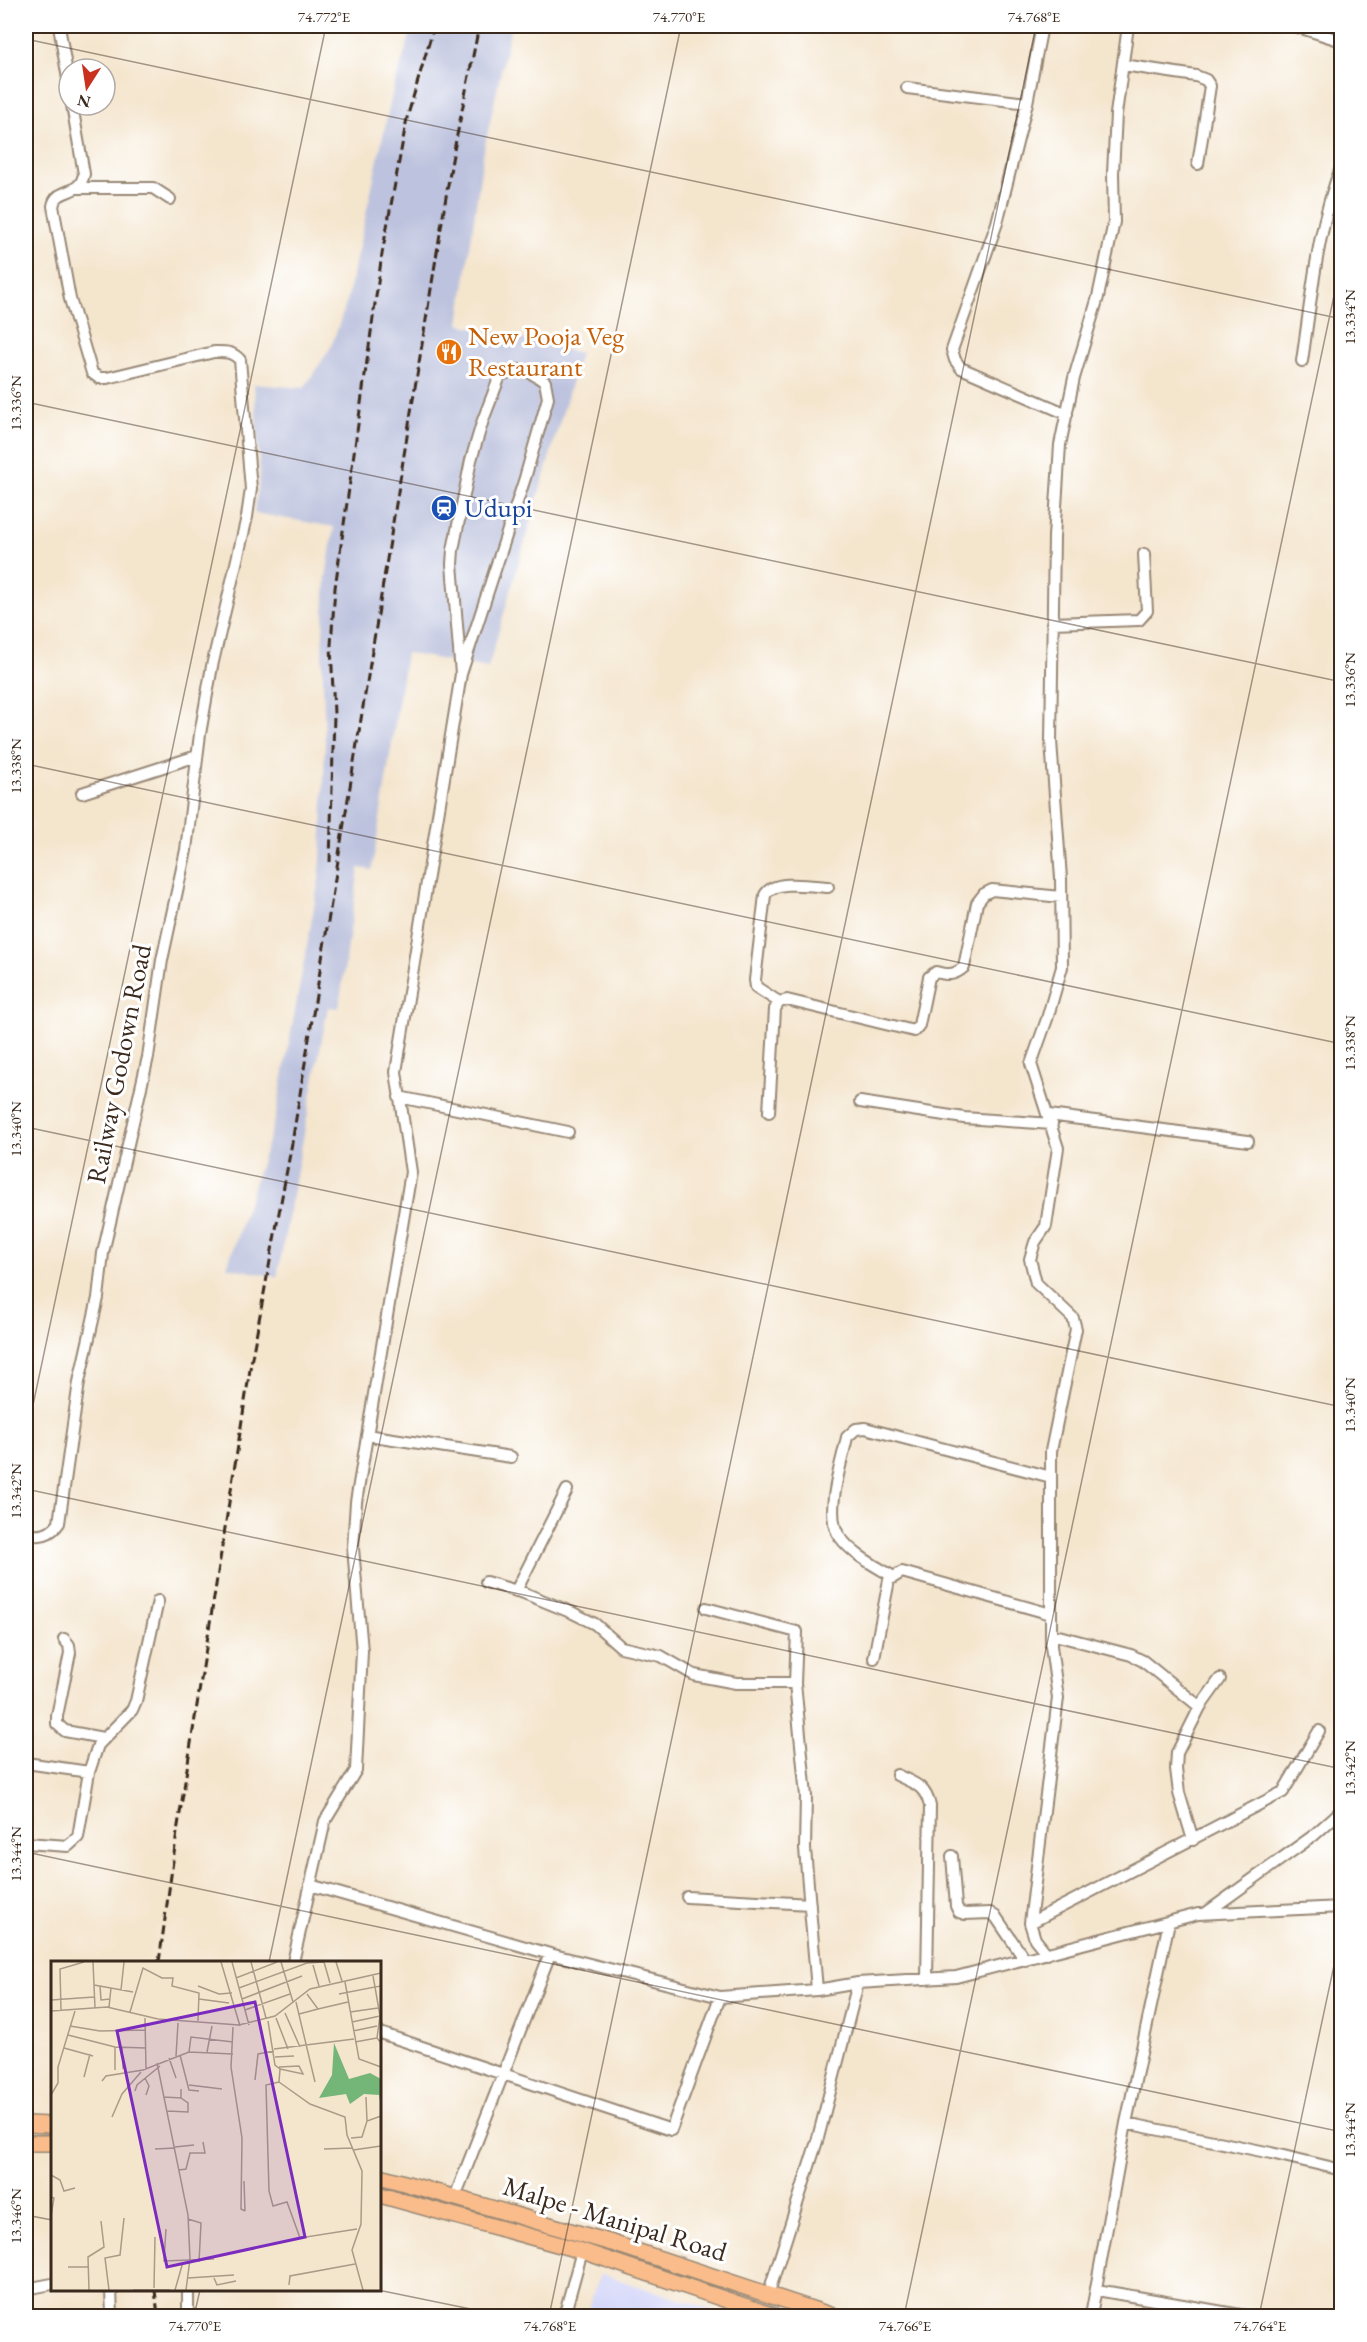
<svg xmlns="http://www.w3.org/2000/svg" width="1367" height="2342" font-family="'EB Garamond',serif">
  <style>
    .built { fill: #d5d8f9 }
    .industrial { fill: #bdc3de }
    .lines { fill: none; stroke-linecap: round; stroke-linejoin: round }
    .minor-casing { stroke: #988876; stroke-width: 14 }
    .highway-casing { stroke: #988876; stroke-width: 18 }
    .minor { stroke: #fff; stroke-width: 10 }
    .highway { stroke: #f9bc8a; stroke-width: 15 }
    .rail { stroke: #3b2a1e; stroke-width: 3; stroke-dasharray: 9 4.5; stroke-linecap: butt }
    .ticks { fill: none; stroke: #3b2a1e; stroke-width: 1.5; stroke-opacity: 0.45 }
    .labels { text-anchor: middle; stroke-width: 6; stroke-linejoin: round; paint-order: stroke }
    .food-label { font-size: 27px; fill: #c56008; stroke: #fff; text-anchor: start }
    .transit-label { font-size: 27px; fill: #164399; stroke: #fff; text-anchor: start }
    .street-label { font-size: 27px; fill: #3b2a1e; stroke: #fff }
    .inset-road { fill: none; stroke: #aa9a87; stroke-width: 1.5 }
    .view { fill: #7b2cbf; fill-opacity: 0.15; stroke: #7b2cbf; stroke-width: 3 }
    .inset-edge { fill: none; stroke: #3b2a1e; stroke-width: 3 }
    .neatline { fill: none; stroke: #3b2a1e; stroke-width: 2 }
    .ticks-label { font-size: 15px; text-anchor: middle; fill: #3b2a1e }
  </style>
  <rect width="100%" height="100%" fill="#fff"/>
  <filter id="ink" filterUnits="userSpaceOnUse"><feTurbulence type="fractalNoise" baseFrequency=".0167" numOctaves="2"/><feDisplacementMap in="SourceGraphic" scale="12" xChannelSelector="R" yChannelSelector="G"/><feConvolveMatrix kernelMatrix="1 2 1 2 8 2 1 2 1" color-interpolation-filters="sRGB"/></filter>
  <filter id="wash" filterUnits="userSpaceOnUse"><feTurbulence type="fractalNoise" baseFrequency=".008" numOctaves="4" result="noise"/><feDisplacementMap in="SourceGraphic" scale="24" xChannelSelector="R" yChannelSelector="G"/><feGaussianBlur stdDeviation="1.35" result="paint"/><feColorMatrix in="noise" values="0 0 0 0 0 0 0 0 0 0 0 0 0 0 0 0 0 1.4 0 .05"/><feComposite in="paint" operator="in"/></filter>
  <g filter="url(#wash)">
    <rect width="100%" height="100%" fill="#f4e5cd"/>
    <path class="built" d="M 601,2274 L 731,2316 L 587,2316 L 594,2291 Z"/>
    <path class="industrial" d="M 413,26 L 511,26 L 484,149 L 459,324 L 580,353 L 488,668 L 406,653 L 372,870 L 359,868 L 339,1008 L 328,1007 L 277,1277 L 227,1267 L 275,1120 L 319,880 L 321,860 L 325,742 L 322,651 L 326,577 L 334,527 L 254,513 L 260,475 L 254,384 L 304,388 L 331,347 L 347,301 L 393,90 Z"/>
  </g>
  <g filter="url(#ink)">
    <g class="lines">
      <defs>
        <path id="minor" d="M 59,26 L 69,85
          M 1042,26 L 1027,103 L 997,223 L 952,350 L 955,360 L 961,368 L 1067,414
          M 1295,26 L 1342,41
          M 1123,65 L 1196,76 L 1206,80 L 1210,86 L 1198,164
          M 907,88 L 1027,103
          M 78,188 L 153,188 L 170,199
          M 1302,361 C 1312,295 1317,227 1342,165
          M 1052,623 L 1139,620 L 1147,611 L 1144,554
          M 82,793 L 197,756
          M 779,1002 L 756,987 L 755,980 L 765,895 C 773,879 812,886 828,887
          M 399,1097 L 568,1132
          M 860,1102 L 964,1118 L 1052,1124
          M 769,1112 L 775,1009 L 779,1002 L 787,1000 L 914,1031 L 919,1025 L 929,977 L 936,972 C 947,975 954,976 964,967 L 977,903 L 984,894 L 992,890 L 1061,897
          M 1049,1115 L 1248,1141
          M 367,1435 L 511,1457
          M 26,1535 C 40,1536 50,1536 59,1523 L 79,1382 L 98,1298 L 103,1253 L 148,1057 L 162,960 L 186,850 L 200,734 L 212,666 L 247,517 L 251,489 L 240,360 C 232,351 225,352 214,352 L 107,378 L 99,378 L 92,373 L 70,299 L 53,206 C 56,187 80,197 84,174 L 72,105
          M 892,1576 C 874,1565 853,1555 840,1537 C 823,1515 842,1463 847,1437 L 856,1429 L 865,1428 L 1051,1477
          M 486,1582 L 524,1593 L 573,1613 L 595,1624 L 621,1647 L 661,1656 L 694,1675 L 736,1683 L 795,1683
          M 516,1591 L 567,1490
          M 706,1608 L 797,1632 L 795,1683 L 806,1796 L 805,1849 L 817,1990
          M 1051,1634 L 1131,1655 L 1143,1661 L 1200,1707
          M 64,1639 L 69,1645 L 70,1653 L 57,1716 L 57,1724 L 65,1731 L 103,1738
          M 874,1658 L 889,1580 L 902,1572 L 1051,1614
          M 26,1763 L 89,1772
          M 897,1775 C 915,1784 925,1785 930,1806 L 927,1979
          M 1193,1840 L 1179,1793 L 1176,1769 L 1177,1753 L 1200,1707 L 1220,1679
          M 26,1843 L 68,1846 L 78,1837 L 89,1772 L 98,1745 L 132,1710 L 136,1701 L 158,1601
          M 952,1856 L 956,1906 L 959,1912 L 965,1914 L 990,1913 L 996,1917 L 1025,1960
          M 310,1885 L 550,1954 L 720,1997 L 817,1990 L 858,1983 L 956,1977 L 1198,1914 L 1342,1907
          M 687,1897 L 810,1904
          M 1206,1913 L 1313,1836 L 1342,1810
          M 1030,1923 L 1283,1792 L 1319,1731
          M 1047,1954 L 1035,1939 L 1030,1923 L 1058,1698 L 1051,1646 L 1051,1451 L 1076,1329 L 1073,1318 L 1036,1283 L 1030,1259 L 1035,1242 L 1046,1226 L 1058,1148 L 1031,1064 L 1047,1019 L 1062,967 L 1061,878 L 1051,741 L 1054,537 L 1060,445 L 1074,378 L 1098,297 L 1114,222 L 1113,173 L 1116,114 L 1128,26
          M 293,1962 L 325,1821 L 356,1770 L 362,1651 L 353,1548 L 356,1502 L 411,1172 L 396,1072 L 461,674 L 525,478 L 548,398 L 545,382 C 527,369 520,366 500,376 L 483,420 L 471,460 L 453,550 L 452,564 L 461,674
          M 380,2033 L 671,2130 L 720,1997
          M 1126,2123 L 1271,2153 L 1342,2170
          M 455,2197 L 550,1954
          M 26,2289 L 52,2284
          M 111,2290 L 112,2316
          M 188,2290 L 188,2316
          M 1097,2290 L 1246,2316
          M 768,2295 L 818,2138 L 858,1983
          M 564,2316 L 582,2251
          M 1091,2316 L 1126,2123 L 1169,1922"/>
        <path id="highway" d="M 26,2124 L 52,2125
          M 26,2143 L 52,2143
          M 380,2176 L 612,2243 L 833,2316
          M 380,2195 L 582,2251 L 774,2316"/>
      </defs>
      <use href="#minor" class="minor-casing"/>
      <use href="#highway" class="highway-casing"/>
      <use href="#minor" class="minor"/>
      <use href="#highway" class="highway"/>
      <path class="rail" d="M 330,862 L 334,714 L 331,645 L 335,588 L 382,254 L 407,118 L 434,26
        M 159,1962 L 177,1832 L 251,1363 L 292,1143 L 452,160 L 479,26
        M 155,2290 L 158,2316"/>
    </g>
  </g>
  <path class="ticks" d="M 26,39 L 1342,319M 26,402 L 1342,682M 26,764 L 1342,1044M 26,1127 L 1342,1407M 26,1438 L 326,26M 26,1489 L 1342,1769M 26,1852 L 1342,2132M 269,1962 L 681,26M 26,2215 L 52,2220M 378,2290 L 505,2316M 194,2316 L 200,2290M 549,2316 L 1036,26M 904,2316 L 1342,258M 1259,2316 L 1342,1928"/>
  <defs>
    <symbol id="restaurant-disc" viewBox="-11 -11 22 22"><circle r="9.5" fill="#e8710a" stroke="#fff"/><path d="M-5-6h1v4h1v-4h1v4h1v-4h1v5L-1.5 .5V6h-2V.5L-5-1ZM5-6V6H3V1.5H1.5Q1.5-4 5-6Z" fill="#fff"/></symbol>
    <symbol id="station-disc" viewBox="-11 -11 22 22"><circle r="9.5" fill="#1a4fb4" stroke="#fff"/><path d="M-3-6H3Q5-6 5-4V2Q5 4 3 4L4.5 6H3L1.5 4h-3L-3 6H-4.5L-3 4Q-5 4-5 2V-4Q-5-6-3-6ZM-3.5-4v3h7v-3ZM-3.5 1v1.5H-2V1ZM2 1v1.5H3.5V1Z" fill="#fff"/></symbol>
  </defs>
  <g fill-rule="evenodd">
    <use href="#restaurant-disc" x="434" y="337" width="30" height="30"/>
    <use href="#station-disc" x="429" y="493" width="30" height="30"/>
  </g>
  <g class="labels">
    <g class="food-label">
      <text x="468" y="345">New Pooja Veg<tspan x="468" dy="31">Restaurant</tspan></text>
    </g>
    <g class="transit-label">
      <text x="464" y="517">Udupi</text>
    </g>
    <g class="street-label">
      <text transform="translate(119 1064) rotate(-79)" y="9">Railway Godown Road</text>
      <text transform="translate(615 2219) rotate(17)" y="9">Malpe - Manipal Road</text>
    </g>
  </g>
  <g transform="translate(51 1961)">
    <rect width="330" height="330" fill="#f4e5cd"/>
    <path d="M 283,82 L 298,118 L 319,112 L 330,118 L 330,147 L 328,134 L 313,133 L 299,143 L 295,133 L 268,137 L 281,114 Z" fill="#74b578"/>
    <path class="inset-road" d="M 42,1 L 44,47M 170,1 L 189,65M 181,1 L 198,64M 200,1 L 215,57M 230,1 L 242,41M 273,1 L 279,22M 285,1 L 291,20M 262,4 L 268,25M 185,17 L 226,1M 294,21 L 308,98 L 330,106M 43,24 L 82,31M 49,25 L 50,39 L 59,38M 147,25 L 168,33 L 181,32M 330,25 L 324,26 L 329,55 L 326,77 L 330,82M 188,27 L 256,2 L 273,1M 70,29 L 73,1M 288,33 L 324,26 L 322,15M 148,38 L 178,42M 191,38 L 251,15M 0,39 L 43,36M 245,41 L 264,121M 58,46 L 60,27M 267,48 L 297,41M 10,49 L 9,8 L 33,1M 194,49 L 239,33M 0,50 L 56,46 L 107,58 L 188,64 L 224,55 L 259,28 L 330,12M 79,51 L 92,7 L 111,17 L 122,17 L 121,25 L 148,32 L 147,60M 299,51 L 327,47M 234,52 L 249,86M 248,53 L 267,48 L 256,33M 94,57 L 95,108M 225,57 L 237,88M 217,60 L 224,104 L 229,108 L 228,121M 301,61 L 329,55M 19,65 L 49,70 L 94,69M 182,66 L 180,106 L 191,177 L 190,248 L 194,250M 302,70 L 326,65M 17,74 L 64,86 L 95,87M 304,81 L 326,77M 64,86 L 64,109M 13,87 L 42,95M 71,87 L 72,108M 223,88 L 303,78M 138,91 L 140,76 L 182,81M 156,91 L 161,65M 129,94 L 138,129 L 148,130M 125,95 L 127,62M 224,96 L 243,95M 118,97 L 125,117M 106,102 L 137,254 L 139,298 L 135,329M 228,106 L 248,105 L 252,113 L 229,108M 33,116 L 39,93M 94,117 L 98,125 L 95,134M 204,119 L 207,93 L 223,90M 51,120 L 55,115 L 92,109 L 138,91 L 182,93M 228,121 L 259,143 L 294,156 L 296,174 L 311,210 L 310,263 L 301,289 L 312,329M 228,121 L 215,124 L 218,230 L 222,245 L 236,241 L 249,277 L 306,268M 138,124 L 171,128M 84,130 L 86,124 L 109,105M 0,134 L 7,122 L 7,106 L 24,50M 113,136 L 130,137 L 130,128M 315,136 L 316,160M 116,150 L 137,151 L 137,142 L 130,137M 61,156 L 71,133 L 90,111M 300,177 L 311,176 L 316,160 L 330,155M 124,186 L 143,184M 104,188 L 124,187M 273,188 L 301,187M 302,189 L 330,185M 128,209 L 135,208 L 139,192 L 154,192 L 152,181M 0,214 L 9,219 L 13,230 L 24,227M 193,220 L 194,250M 0,236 L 3,237 L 0,255M 137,258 L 150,262 L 148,301M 115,268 L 113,300 L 163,298M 17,306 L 37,306M 137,317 L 183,314M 163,317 L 166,324 L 185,320M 238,324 L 239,315 L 304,303M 103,327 L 104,276M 38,329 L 37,296 L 53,286 L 50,260M 58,329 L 54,297 L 69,294 L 73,257M 82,329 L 119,329M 124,329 L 132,301"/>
    <path class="view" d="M 204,41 L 254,276 L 116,306 L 66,70 Z"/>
    <rect width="330" height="330" class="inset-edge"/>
  </g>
  <rect width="1367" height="2342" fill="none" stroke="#fff" stroke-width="66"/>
  <g transform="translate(87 87) rotate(192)"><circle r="28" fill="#ffffff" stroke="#b1aaa5" stroke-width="1.5"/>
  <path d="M0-4.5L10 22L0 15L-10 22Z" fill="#c8321e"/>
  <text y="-9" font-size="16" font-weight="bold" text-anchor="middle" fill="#3b2a1e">N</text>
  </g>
  <rect x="33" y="33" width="1301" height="2276" class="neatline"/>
  <g class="ticks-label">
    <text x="324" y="22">74.772°E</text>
    <text x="679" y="22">74.770°E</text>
    <text x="1034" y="22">74.768°E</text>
    <text transform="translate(1350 317) rotate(-90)" y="5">13.334°N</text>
    <text transform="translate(16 403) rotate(-90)" y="5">13.336°N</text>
    <text transform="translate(1350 680) rotate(-90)" y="5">13.336°N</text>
    <text transform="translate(16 766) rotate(-90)" y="5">13.338°N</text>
    <text transform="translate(1350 1043) rotate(-90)" y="5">13.338°N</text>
    <text transform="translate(16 1129) rotate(-90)" y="5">13.340°N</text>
    <text transform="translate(1350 1405) rotate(-90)" y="5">13.340°N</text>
    <text transform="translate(16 1491) rotate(-90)" y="5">13.342°N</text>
    <text transform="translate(1350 1768) rotate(-90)" y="5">13.342°N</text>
    <text transform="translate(16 1854) rotate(-90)" y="5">13.344°N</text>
    <text transform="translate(1350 2130) rotate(-90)" y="5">13.344°N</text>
    <text transform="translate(16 2216) rotate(-90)" y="5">13.346°N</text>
    <text x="195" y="2331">74.770°E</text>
    <text x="550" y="2331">74.768°E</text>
    <text x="905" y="2331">74.766°E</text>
    <text x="1260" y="2331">74.764°E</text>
  </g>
</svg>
